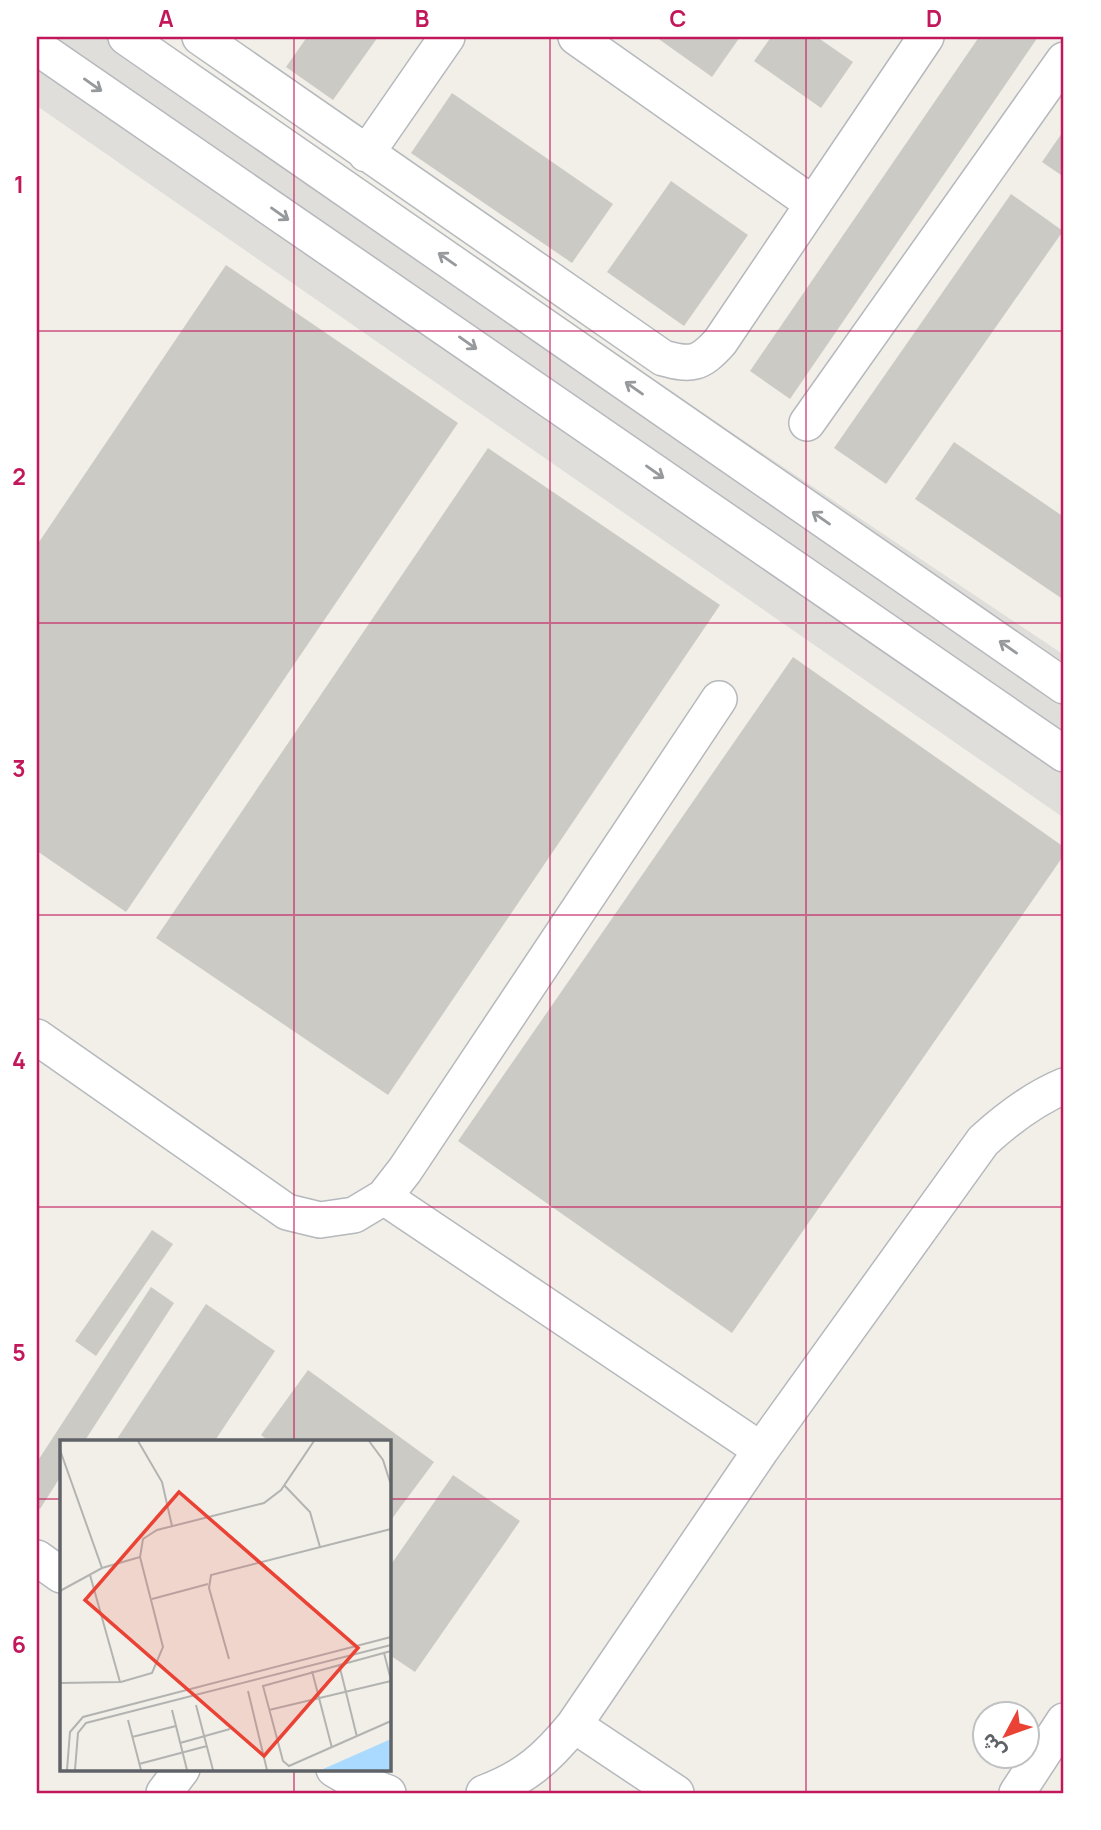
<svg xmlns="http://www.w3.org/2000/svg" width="1101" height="1830" font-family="Manrope,'Noto Sans Arabic',sans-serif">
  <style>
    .industrial { fill: #e0deda }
    .building { fill: #cccac5 }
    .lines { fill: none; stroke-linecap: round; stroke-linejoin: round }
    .minor-casing { stroke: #b5b8bc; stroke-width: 38 }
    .minor { stroke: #fff; stroke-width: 35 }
    .oneway { stroke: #979a9d }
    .grid { fill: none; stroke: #c2185b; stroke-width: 2; stroke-opacity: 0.55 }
    .inset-road { fill: none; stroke: #b3b3b1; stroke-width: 2 }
    .view { fill: #ea4335; fill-opacity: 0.15; stroke: #ea4335; stroke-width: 3.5 }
    .inset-edge { fill: none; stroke: #5f6368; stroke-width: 3.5 }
    .neatline { fill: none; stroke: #c2185b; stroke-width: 2.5 }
    .grid-label { font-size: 23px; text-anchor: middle; font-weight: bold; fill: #c2185b }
  </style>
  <rect width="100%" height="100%" fill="#f1efe8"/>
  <path class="industrial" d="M 37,37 L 156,37 L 737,436 L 1064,655 L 1064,818 L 37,106 Z"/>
  <path class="building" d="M 307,37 L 378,37 L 333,100 L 286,67 Z
    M 656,37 L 740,37 L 712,77 Z
    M 771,37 L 817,37 L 853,62 L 821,108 L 754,61 Z
    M 979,37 L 1038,37 L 790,399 L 750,371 Z
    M 452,93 L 613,204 L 572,263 L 411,153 Z
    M 1064,130 L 1064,177 L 1042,162 Z
    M 671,181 L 748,235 L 684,326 L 607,272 Z
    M 1011,194 L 1063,231 L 886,484 L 834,448 Z
    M 226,265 L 458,423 L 126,912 L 37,851 L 37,545 Z
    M 954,442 L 1064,517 L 1064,600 L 915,499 Z
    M 488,448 L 720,605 L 388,1095 L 156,938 Z
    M 793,657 L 1064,847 L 1064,855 L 732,1333 L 458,1141 Z
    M 152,1230 L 173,1244 L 96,1356 L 75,1341 Z
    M 151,1287 L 174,1303 L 84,1442 L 61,1442 L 61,1476 L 40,1509 L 37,1506 L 37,1462 Z
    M 206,1304 L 275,1351 L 214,1442 L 115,1442 Z
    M 308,1370 L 434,1462 L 388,1524 L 388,1442 L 270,1442 L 261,1435 Z
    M 453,1475 L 520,1521 L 415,1672 L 388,1654 L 388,1569 Z"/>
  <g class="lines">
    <defs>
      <path id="minor" d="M 126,37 L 1064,686
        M 200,37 L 663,358 C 692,366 700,364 720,342 L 926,37
        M 576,37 L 813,204
        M 37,47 L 1064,754
        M 366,154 L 447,37
        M 807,423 L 1064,60
        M 37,1037 L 287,1212 L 320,1220 L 354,1215 L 384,1197 L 405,1170 L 719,699
        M 384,1197 L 761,1450
        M 37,1558 L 61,1575
        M 574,1725 L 676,1793
        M 334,1769 L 353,1780 L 388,1793
        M 164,1793 L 182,1769
        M 484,1793 C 525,1778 547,1758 574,1725 L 761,1450 L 983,1141 C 1007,1119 1033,1099 1064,1086
        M 1017,1793 L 1064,1721"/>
    </defs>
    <use href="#minor" class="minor-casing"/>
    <use href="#minor" class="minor"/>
  </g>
  <defs><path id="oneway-shaft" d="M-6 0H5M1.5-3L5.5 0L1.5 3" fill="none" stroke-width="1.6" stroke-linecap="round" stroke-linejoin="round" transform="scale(1.75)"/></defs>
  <g class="oneway">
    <use href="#oneway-shaft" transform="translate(93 85) rotate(35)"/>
    <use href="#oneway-shaft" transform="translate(280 214) rotate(35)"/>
    <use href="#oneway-shaft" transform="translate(447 259) rotate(-145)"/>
    <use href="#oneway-shaft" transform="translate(468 343) rotate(35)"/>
    <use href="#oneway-shaft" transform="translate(634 388) rotate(-145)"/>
    <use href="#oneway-shaft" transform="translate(655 472) rotate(35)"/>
    <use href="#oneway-shaft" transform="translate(821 518) rotate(-145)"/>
    <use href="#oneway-shaft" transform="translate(1008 647) rotate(-145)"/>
  </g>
  <path class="grid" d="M 294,37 L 294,1442M 550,37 L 550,1793M 806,37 L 806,1793M 37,331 L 1064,331M 37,623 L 1064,623M 37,915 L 1064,915M 37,1207 L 1064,1207M 37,1499 L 61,1499M 388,1499 L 1064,1499M 294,1769 L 294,1793"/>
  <g transform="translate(60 1440)">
    <rect width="331" height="331" fill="#f1efe8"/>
    <path d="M 331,299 L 331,330 L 261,330 Z" fill="#aadaff"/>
    <path class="inset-road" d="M 78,1 L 102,42 L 112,86M 309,1 L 323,20 L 331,45M 0,10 L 42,128M 224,45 L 250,72 L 260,107M 30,135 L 60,242M 0,151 L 42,128 L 80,117M 92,159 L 148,144M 331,211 L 203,246 L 223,321 L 229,326 L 331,281M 324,213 L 331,240M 169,219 L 149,148 L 151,135 L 331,89M 279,224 L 297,297M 252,231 L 272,308M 0,243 L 61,242 L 92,233 L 103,207 L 80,117 L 83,99 L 97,90 L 204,63 L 221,50 L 254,1M 188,251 L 207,330M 136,265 L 153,330M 112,270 L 127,330M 209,270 L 331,241M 68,280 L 81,330M 72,297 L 116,286M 120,303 L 170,289M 79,324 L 147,306M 7,330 L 10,292 L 23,277 L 331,197M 15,330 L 18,293 L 26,283 L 331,205"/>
    <path class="view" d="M 119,52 L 298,208 L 204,316 L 25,160 Z"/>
    <rect width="331" height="331" class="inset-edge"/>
  </g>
  <rect width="1101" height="1830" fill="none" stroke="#ffffff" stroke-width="77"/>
  <g transform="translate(1006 1735) rotate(229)"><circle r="33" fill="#ffffff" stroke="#bfc1c3" stroke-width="2"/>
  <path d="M0-5L12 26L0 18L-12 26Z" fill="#ea4335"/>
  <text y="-10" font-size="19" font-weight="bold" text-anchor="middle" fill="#5f6368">ش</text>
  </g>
  <rect x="38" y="38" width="1024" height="1754" class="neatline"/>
  <g class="grid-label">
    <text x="166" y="27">A</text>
    <text x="422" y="27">B</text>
    <text x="678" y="27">C</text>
    <text x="934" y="27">D</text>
    <text x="19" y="193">1</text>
    <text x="19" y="485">2</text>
    <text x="19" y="777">3</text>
    <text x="19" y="1069">4</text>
    <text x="19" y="1361">5</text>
    <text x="19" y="1653">6</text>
  </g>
</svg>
